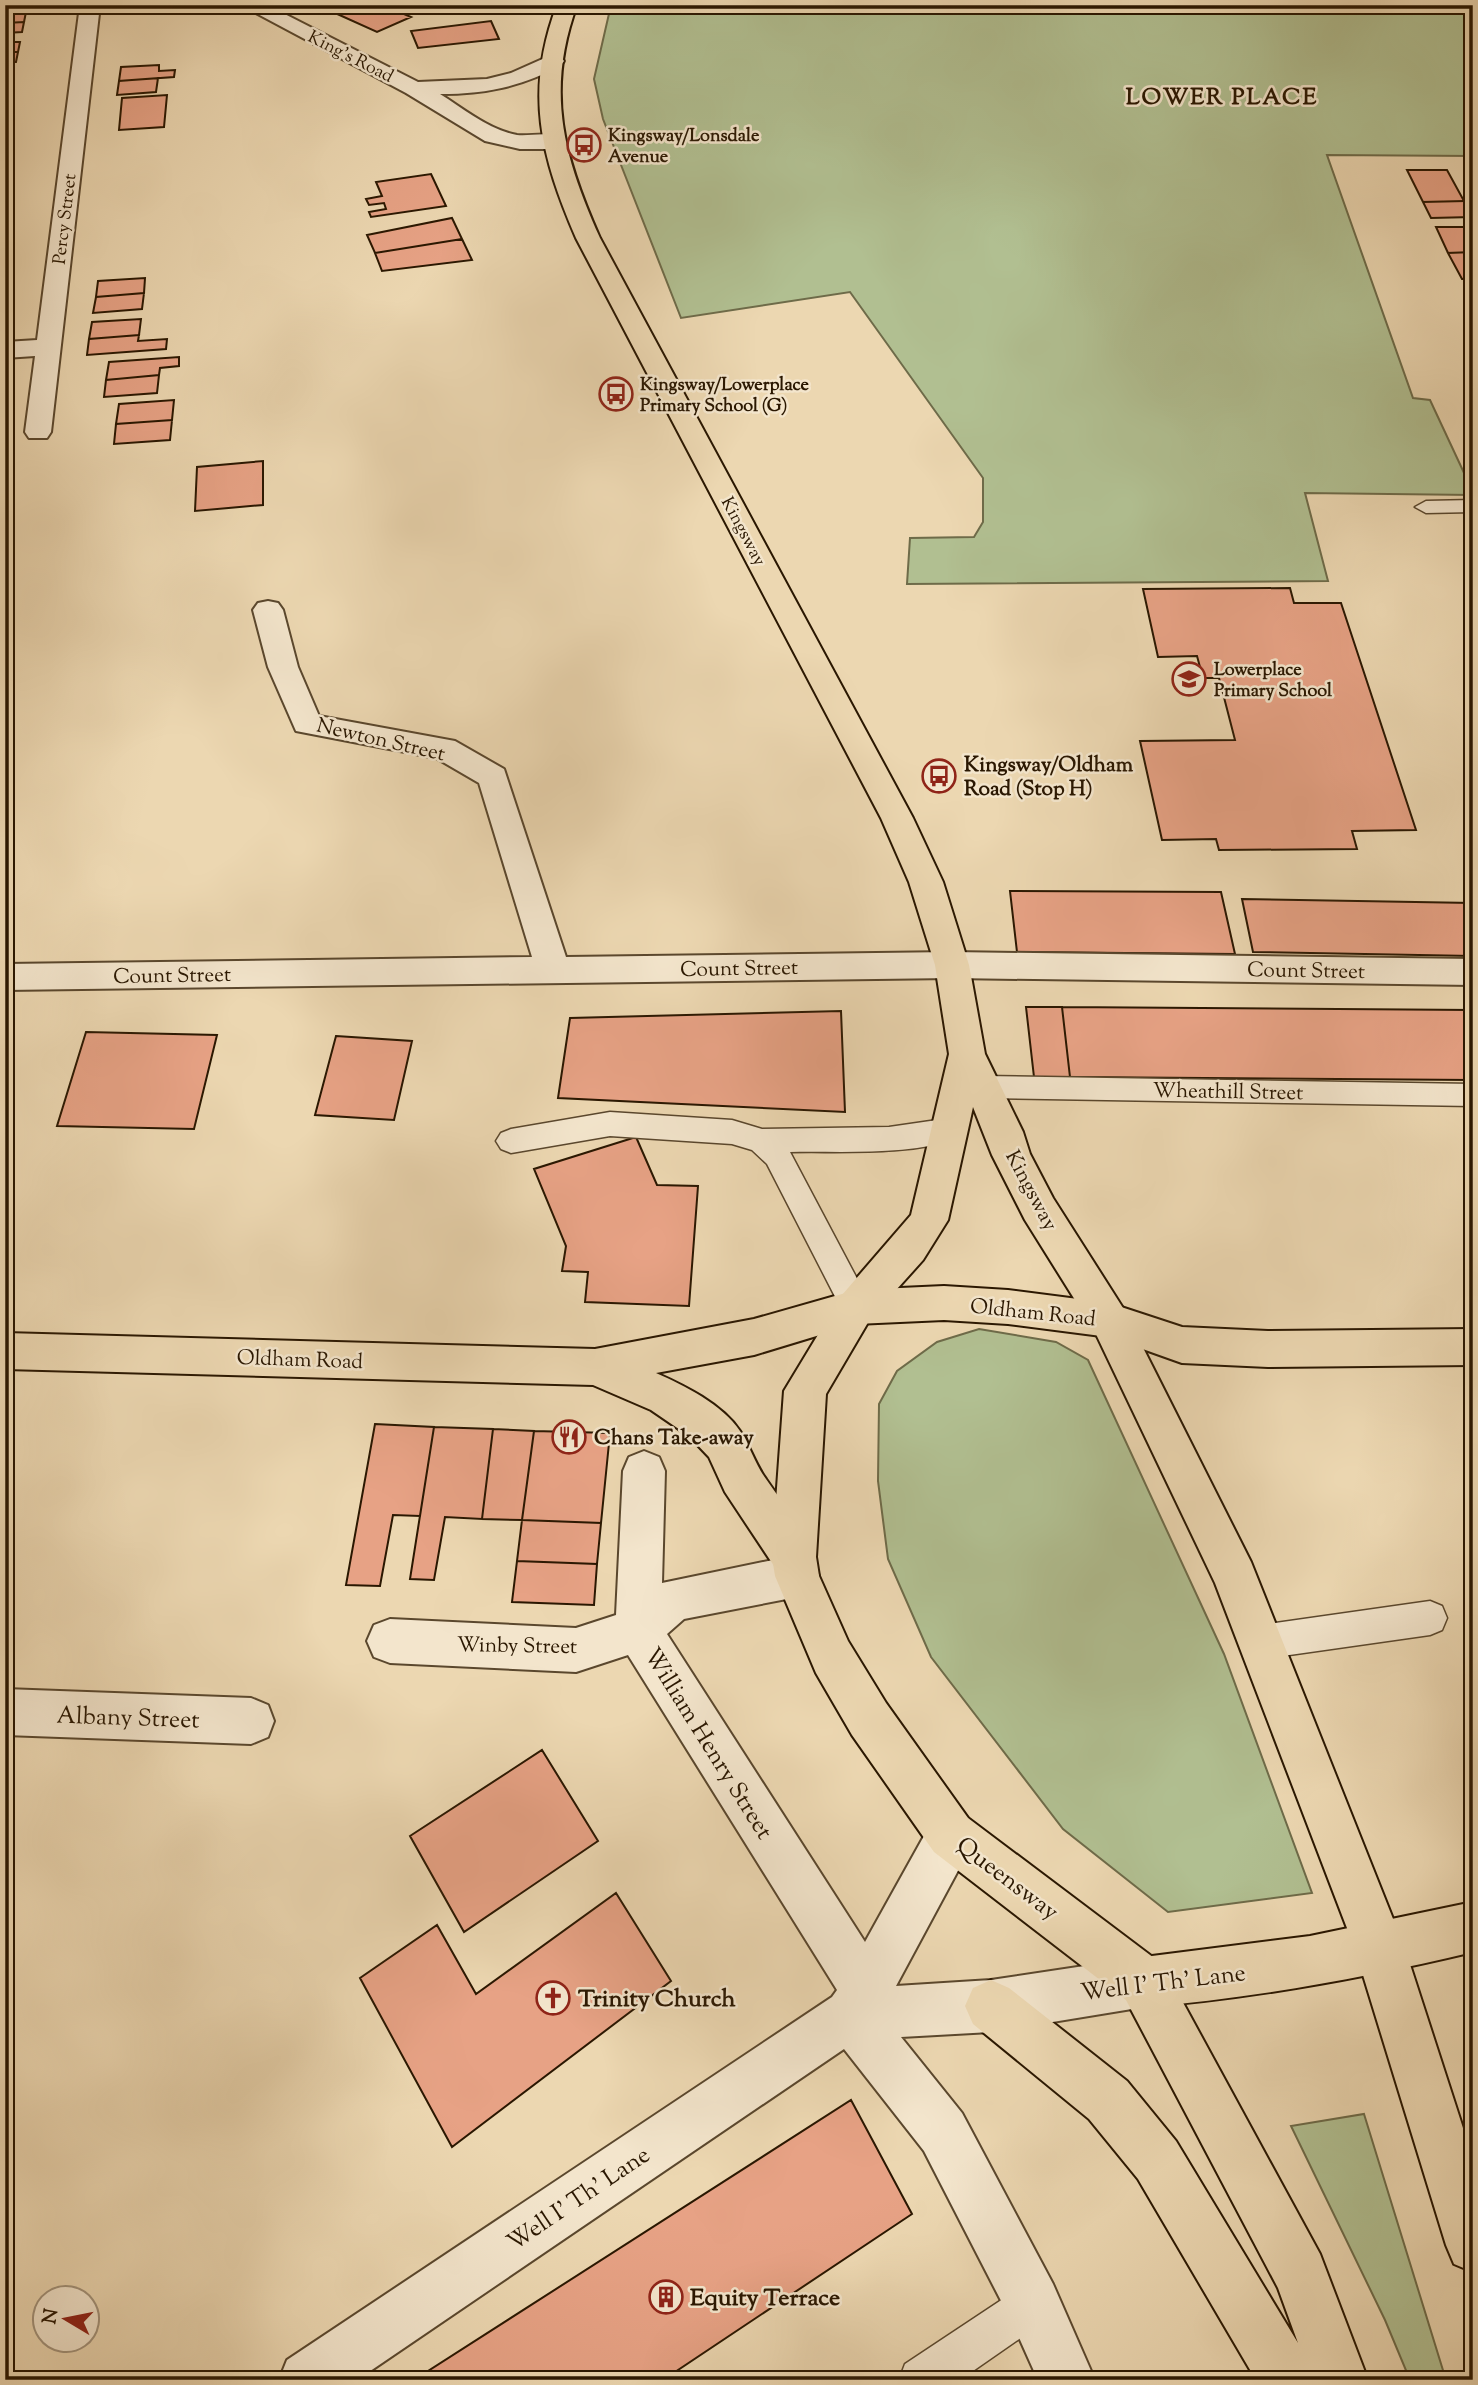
<svg xmlns="http://www.w3.org/2000/svg" width="1478" height="2385" font-family="'Sorts Mill Goudy',serif">
  <style>
    .green { fill: #b1bf91; stroke: #6e6b49; stroke-width: 2 }
    .building { fill: #e7a285; stroke: #2a1701; stroke-width: 2 }
    .lines { fill: none; stroke-linecap: round; stroke-linejoin: round }
    .lane-casing { stroke: #5a472d; stroke-width: 3 }
    .street-casing { stroke: #5a472d; stroke-width: 4 }
    .primary-casing { stroke: #2a1701; stroke-width: 4 }
    .highway-casing { stroke: #2a1701; stroke-width: 4 }
    .lane { fill: #f3e5cc; fill-rule: evenodd }
    .street { fill: #f3e5cc; fill-rule: evenodd }
    .primary { fill: #ecd7b1; fill-rule: evenodd }
    .highway { fill: #ecd7b1; fill-rule: evenodd }
    .labels { text-anchor: middle; stroke-width: 5; stroke-linejoin: round; paint-order: stroke }
    .far-street-label { font-size: 18px; fill: #2a1701; stroke: #f3e5cc }
    .far-poi-label { font-size: 18px; font-weight: bold; fill: #2a1701; stroke: #f3e5cc; text-anchor: start }
    .street-label { font-size: 21px; fill: #2a1701; stroke: #f3e5cc }
    .poi-label { font-size: 21px; font-weight: bold; fill: #2a1701; stroke: #f3e5cc; text-anchor: start }
    .far-district-label { font-size: 23px; font-weight: bold; letter-spacing: 2px; fill: #2a1701; stroke: #f3e5cc }
    .near-street-label { font-size: 24px; fill: #2a1701; stroke: #f3e5cc }
    .near-poi-label { font-size: 24px; font-weight: bold; fill: #2a1701; stroke: #f3e5cc; text-anchor: start }
  </style>
  <rect width="100%" height="100%" fill="#ecd7b1"/>
  <filter id="stains"><feTurbulence type="fractalNoise" baseFrequency=".00286" numOctaves="4"/><feColorMatrix values="0 0 0 0 .2 0 0 0 0 .09 0 0 0 0 .02 0 0 0 .5 -.17"/></filter>
  <radialGradient id="worn" r=".72"><stop offset=".6" stop-color="#630" stop-opacity="0"/><stop offset="1" stop-color="#630" stop-opacity=".3"/></radialGradient>
  <path class="green" d="M 611,5 L 1473,5 L 1473,156 L 1327,155 L 1413,398 L 1430,400 L 1465,475 L 1473,476 L 1473,495 L 1305,493 L 1328,581 L 907,584 L 910,538 L 974,537 L 983,522 L 983,478 L 850,292 L 681,318 L 603,119 L 594,79 Z
    M 979,1329 L 1056,1342 L 1088,1360 L 1224,1654 L 1312,1893 L 1168,1912 L 1063,1829 L 931,1657 L 888,1559 L 878,1481 L 879,1404 L 897,1371 L 937,1342 Z
    M 1364,2114 L 1446,2380 L 1410,2380 L 1385,2320 L 1291,2126 Z"/>
  <path class="building" d="M 355,5 L 383,5 L 411,17 L 377,32 L 335,13 Z
    M 26,12 L 24,22 L 5,23 L 5,13 Z
    M 491,21 L 499,39 L 418,48 L 411,31 Z
    M 24,22 L 22,32 L 5,33 L 5,23 Z
    M 5,42 L 20,42 L 18,52 L 5,52 Z
    M 5,52 L 18,52 L 16,62 L 5,62 Z
    M 159,65 L 159,71 L 175,70 L 174,77 L 119,81 L 121,67 Z
    M 158,78 L 156,92 L 117,95 L 119,81 Z
    M 167,95 L 164,127 L 119,130 L 122,98 Z
    M 1407,170 L 1447,170 L 1464,201 L 1423,202 Z
    M 431,174 L 446,206 L 371,217 L 369,212 L 386,209 L 384,203 L 369,205 L 366,199 L 382,196 L 376,182 Z
    M 1464,201 L 1472,217 L 1431,218 L 1423,202 Z
    M 452,218 L 462,239 L 375,253 L 367,235 Z
    M 1436,227 L 1473,227 L 1473,252 L 1448,253 Z
    M 462,239 L 472,260 L 382,271 L 375,253 Z
    M 1473,252 L 1473,279 L 1462,279 L 1448,253 Z
    M 145,278 L 144,293 L 96,297 L 98,281 Z
    M 144,293 L 142,309 L 93,313 L 96,297 Z
    M 141,319 L 139,335 L 89,339 L 92,322 Z
    M 139,335 L 138,341 L 167,339 L 166,349 L 87,355 L 89,339 Z
    M 179,357 L 179,366 L 160,368 L 159,375 L 106,380 L 109,362 Z
    M 159,375 L 157,393 L 104,397 L 106,380 Z
    M 174,400 L 172,420 L 116,424 L 119,404 Z
    M 172,420 L 170,440 L 114,444 L 116,424 Z
    M 263,461 L 263,505 L 195,511 L 197,467 Z
    M 1290,588 L 1294,603 L 1341,603 L 1416,830 L 1352,831 L 1357,849 L 1219,850 L 1216,839 L 1162,840 L 1140,741 L 1235,740 L 1219,678 L 1203,678 L 1197,656 L 1158,657 L 1143,589 Z
    M 1010,891 L 1221,892 L 1235,954 L 1017,952 Z
    M 1242,899 L 1473,903 L 1473,956 L 1253,952 Z
    M 1026,1007 L 1062,1007 L 1070,1077 L 1034,1077 Z
    M 1062,1007 L 1473,1010 L 1473,1080 L 1070,1077 Z
    M 841,1011 L 845,1112 L 558,1098 L 570,1018 Z
    M 86,1032 L 217,1035 L 194,1129 L 57,1126 Z
    M 336,1036 L 412,1041 L 394,1120 L 315,1115 Z
    M 636,1137 L 657,1185 L 698,1186 L 689,1306 L 585,1302 L 588,1272 L 562,1271 L 566,1246 L 534,1169 Z
    M 375,1424 L 434,1427 L 420,1516 L 393,1515 L 380,1586 L 346,1585 Z
    M 434,1427 L 493,1429 L 482,1519 L 445,1517 L 434,1580 L 410,1579 Z
    M 493,1429 L 534,1431 L 522,1520 L 482,1519 Z
    M 534,1431 L 610,1433 L 601,1523 L 522,1520 Z
    M 522,1520 L 601,1523 L 597,1564 L 517,1561 Z
    M 517,1561 L 597,1564 L 594,1605 L 512,1602 Z
    M 542,1750 L 598,1841 L 464,1932 L 410,1836 Z
    M 616,1893 L 671,1981 L 452,2147 L 360,1978 L 437,1925 L 476,1994 Z
    M 851,2100 L 912,2214 L 663,2380 L 414,2380 Z"/>
  <g class="lines">
    <defs>
      <path id="lane" d="M 1473,500 L 1473,512 L 1426,513 L 1415,507 L 1426,501 Z
        M 983,1076 L 1473,1084 L 1473,1106 L 983,1098 L 973,1095 L 969,1087 L 973,1079 Z
        M 610,1112 L 732,1120 L 762,1129 L 889,1127 L 951,1118 L 961,1122 L 965,1130 L 961,1138 C 907,1156 846,1151 790,1152 L 872,1307 L 867,1316 L 856,1320 L 845,1316 L 767,1164 L 752,1150 L 732,1144 L 610,1136 L 511,1153 L 501,1149 L 496,1141 L 501,1133 L 511,1129 Z
        M 1430,1601 L 1442,1606 L 1447,1618 L 1442,1630 L 1430,1635 L 1261,1659 L 1249,1654 L 1243,1642 L 1249,1630 L 1261,1625 Z
        M 1033,2282 L 1048,2289 L 1055,2304 L 1048,2319 L 960,2380 L 899,2380 L 905,2364 L 1018,2289 Z"/>
      <path id="street" d="M 80,5 L 100,5 L 51,432 L 47,438 L 29,438 L 25,432 L 35,356 L 5,358 L 5,342 L 37,340 Z
        M 241,5 L 267,5 L 418,82 L 487,79 L 511,73 L 547,57 L 561,57 L 564,61 L 561,65 C 522,87 484,94 440,94 C 464,109 489,130 517,135 C 531,137 555,129 564,142 L 553,149 L 520,149 L 485,141 L 406,93 Z
        M 268,601 L 278,603 L 283,610 L 298,667 L 319,716 L 455,741 L 504,769 L 566,957 L 952,952 L 1473,959 L 1473,985 L 952,978 L 5,990 L 5,964 L 532,957 L 479,783 L 436,758 L 296,731 L 268,667 L 253,610 L 258,603 Z
        M 644,1451 L 659,1457 L 665,1471 L 662,1583 L 797,1555 L 813,1561 L 819,1576 L 813,1591 L 797,1597 L 684,1619 L 667,1634 L 865,1942 L 934,1818 L 951,1811 L 968,1818 L 975,1835 L 968,1852 L 896,1986 L 991,1980 L 1144,1957 L 1162,1964 L 1169,1982 L 1162,2000 L 1144,2007 L 991,2032 L 901,2037 L 962,2113 L 1053,2284 L 1095,2380 L 1038,2380 L 1013,2324 L 924,2151 L 844,2049 L 357,2380 L 279,2380 L 287,2360 L 832,1997 L 837,1990 L 628,1655 L 576,1672 L 390,1663 L 374,1657 L 367,1641 L 374,1625 L 390,1619 L 576,1628 L 616,1615 L 623,1471 L 629,1457 Z
        M 5,1689 L 251,1698 L 268,1705 L 274,1721 L 268,1737 L 251,1744 L 5,1735 Z"/>
      <path id="primary" d="M 944,1286 L 1008,1290 L 1109,1303 L 1182,1327 L 1268,1331 L 1473,1329 L 1473,1365 L 1268,1367 L 1182,1363 L 1109,1337 L 1008,1324 L 944,1320 L 856,1324 L 754,1355 L 656,1373 C 685,1386 722,1404 740,1431 C 750,1446 755,1464 766,1479 C 783,1504 804,1529 816,1557 L 810,1572 L 794,1578 L 778,1572 L 725,1492 L 709,1457 L 689,1436 L 651,1410 L 593,1385 L 5,1369 L 5,1333 L 595,1349 L 754,1319 L 856,1290 Z
        M 1473,1902 L 1473,1952 C 1364,1978 1255,1998 1144,2007 L 1126,2000 L 1119,1982 L 1126,1964 L 1144,1957 L 1310,1936 Z"/>
      <path id="highway" d="M 557,5 L 577,5 C 545,92 564,158 600,238 L 913,818 L 943,882 L 969,965 L 985,1054 L 1023,1132 L 1030,1154 L 1053,1198 L 1123,1308 L 1251,1562 L 1405,1949 L 1473,2159 L 1473,2272 L 1454,2264 L 1446,2245 L 1355,1949 L 1215,1583 L 1095,1332 L 1025,1220 L 992,1155 L 973,1107 L 948,1220 L 923,1260 L 870,1319 L 826,1394 L 816,1557 L 819,1576 L 848,1641 L 886,1703 L 968,1818 L 1162,1964 L 1320,2254 L 1368,2380 L 1256,2380 L 1138,2179 L 1089,2119 L 973,2024 L 965,2006 L 973,1988 L 991,1980 L 1009,1988 L 1127,2081 L 1176,2141 L 1298,2343 L 1278,2288 L 1126,2000 L 934,1852 L 852,1735 L 816,1673 L 775,1576 L 772,1557 L 784,1391 L 842,1295 L 911,1215 L 949,1054 L 935,965 L 909,882 L 881,818 L 576,238 C 541,157 524,92 557,5 Z"/>
    </defs>
    <use href="#lane" class="lane-casing"/>
    <use href="#street" class="street-casing"/>
    <use href="#primary" class="primary-casing"/>
    <use href="#highway" class="highway-casing"/>
    <use href="#lane" class="lane"/>
    <use href="#street" class="street"/>
    <use href="#primary" class="primary"/>
    <use href="#highway" class="highway"/>
  </g>
  <defs>
    <symbol id="bus-ring" viewBox="-11 -11 22 22"><circle r="9.5" fill="#f3e5cc" stroke="#8f2418" stroke-width="1.5"/><path d="M-5-6H5V4H4V6H2V4H-2V6H-4V4H-5ZM-3.5-4V0h7V-4ZM-3.5 1.2v1.5H-2V1.2ZM2 1.2v1.5H3.5V1.2Z" fill="#8f2418"/></symbol>
    <symbol id="school-ring" viewBox="-11 -11 22 22"><circle r="9.5" fill="#f3e5cc" stroke="#8f2418" stroke-width="1.5"/><path d="M0-5L7-2L0 1L-7-2ZM-4 1L0 2.5L4 1V4Q0 6-4 4Z" fill="#8f2418"/></symbol>
    <symbol id="restaurant-ring" viewBox="-11 -11 22 22"><circle r="9.5" fill="#f3e5cc" stroke="#8f2418" stroke-width="1.5"/><path d="M-5-6h1v4h1v-4h1v4h1v-4h1v5L-1.5 .5V6h-2V.5L-5-1ZM5-6V6H3V1.5H1.5Q1.5-4 5-6Z" fill="#8f2418"/></symbol>
    <symbol id="church-ring" viewBox="-11 -11 22 22"><circle r="9.5" fill="#f3e5cc" stroke="#8f2418" stroke-width="1.5"/><path d="M-1.2-6h2.4v3.5h3.3v2.4h-3.3V6h-2.4V-.1h-3.3v-2.4h3.3Z" fill="#8f2418"/></symbol>
    <symbol id="building-ring" viewBox="-11 -11 22 22"><circle r="9.5" fill="#f3e5cc" stroke="#8f2418" stroke-width="1.5"/><path d="M-4-6H4V6H1V3H-1V6H-4ZM-2.5-4.3h1.7v1.8h-1.7ZM.8-4.3h1.7v1.8H.8ZM-2.5-1h1.7V.8h-1.7ZM.8-1h1.7V.8H.8Z" fill="#8f2418"/></symbol>
  </defs>
  <g fill-rule="evenodd">
    <use href="#bus-ring" x="565" y="126" width="38" height="38"/>
    <use href="#bus-ring" x="597" y="375" width="38" height="38"/>
    <use href="#school-ring" x="1170" y="660" width="38" height="38"/>
    <use href="#bus-ring" x="920" y="757" width="38" height="38"/>
    <use href="#restaurant-ring" x="550" y="1418" width="38" height="38"/>
    <use href="#church-ring" x="534" y="1979" width="38" height="38"/>
    <use href="#building-ring" x="647" y="2278" width="38" height="38"/>
  </g>
  <g class="labels">
    <g class="far-street-label">
      <text transform="translate(351 56) rotate(27)" y="6">King's Road</text>
      <text transform="translate(64 219) rotate(-83)" y="6">Percy Street</text>
      <text transform="translate(744 531) rotate(62)" y="6">Kingsway</text>
    </g>
    <g class="far-poi-label">
      <text x="608" y="141">Kingsway/Lonsdale<tspan x="608" dy="21">Avenue</tspan></text>
      <text x="640" y="390">Kingsway/Lowerplace<tspan x="640" dy="21">Primary School (G)</tspan></text>
      <text x="1214" y="675">Lowerplace<tspan x="1214" dy="21">Primary School</tspan></text>
    </g>
    <g class="street-label">
      <text transform="translate(381 739) rotate(13)" y="7">Newton Street</text>
      <text transform="translate(739 968) rotate(-1)" y="7">Count Street</text>
      <text transform="translate(1306 970) rotate(1)" y="7">Count Street</text>
      <text transform="translate(172 975) rotate(-1)" y="7">Count Street</text>
      <text transform="translate(1228 1091) rotate(1)" y="7">Wheathill Street</text>
      <text transform="translate(1032 1190) rotate(62)" y="7">Kingsway</text>
      <text transform="translate(1033 1312) rotate(6)" y="7">Oldham Road</text>
      <text transform="translate(300 1359) rotate(2)" y="7">Oldham Road</text>
      <text transform="translate(517 1645) rotate(1)" y="7">Winby Street</text>
    </g>
    <g class="poi-label">
      <text x="964" y="771">Kingsway/Oldham<tspan x="964" dy="24">Road (Stop H)</tspan></text>
      <text x="594" y="1444">Chans Take-away</text>
    </g>
    <g class="far-district-label">
      <text x="1222" y="104">LOWER PLACE</text>
    </g>
    <g class="near-street-label">
      <text transform="translate(128 1717) rotate(2)" y="8">Albany Street</text>
      <text transform="translate(709 1743) rotate(58)" y="8">William Henry Street</text>
      <text transform="translate(1008 1878) rotate(37)" y="8">Queensway</text>
      <text transform="translate(1163 1982) rotate(-7)" y="8">Well I' Th' Lane</text>
      <text transform="translate(578 2198) rotate(-34)" y="8">Well I' Th' Lane</text>
    </g>
    <g class="near-poi-label">
      <text x="578" y="2006">Trinity Church</text>
      <text x="690" y="2305">Equity Terrace</text>
    </g>
  </g>
  <rect width="1478" height="2385" fill="none" stroke="#ecd7b1" stroke-width="28"/>
  <rect x="7" y="7" width="1464" height="2371" fill="none" stroke="#2a1701" stroke-width="3.5"/>
  <rect x="14" y="14" width="1450" height="2357" fill="none" stroke="#2a1701" stroke-width="2"/>
  <g transform="translate(66 2319) rotate(280)"><circle r="33" fill="#f3e5cc" stroke="#a3937b" stroke-width="2"/>
  <path d="M0-5L12 26L0 18L-12 26Z" fill="#8f2418"/>
  <text y="-10" font-size="19" font-weight="bold" text-anchor="middle" fill="#2a1701">N</text>
  </g>
  <rect width="100%" height="100%" filter="url(#stains)"/>
  <rect width="100%" height="100%" fill="url(#worn)"/>
</svg>
